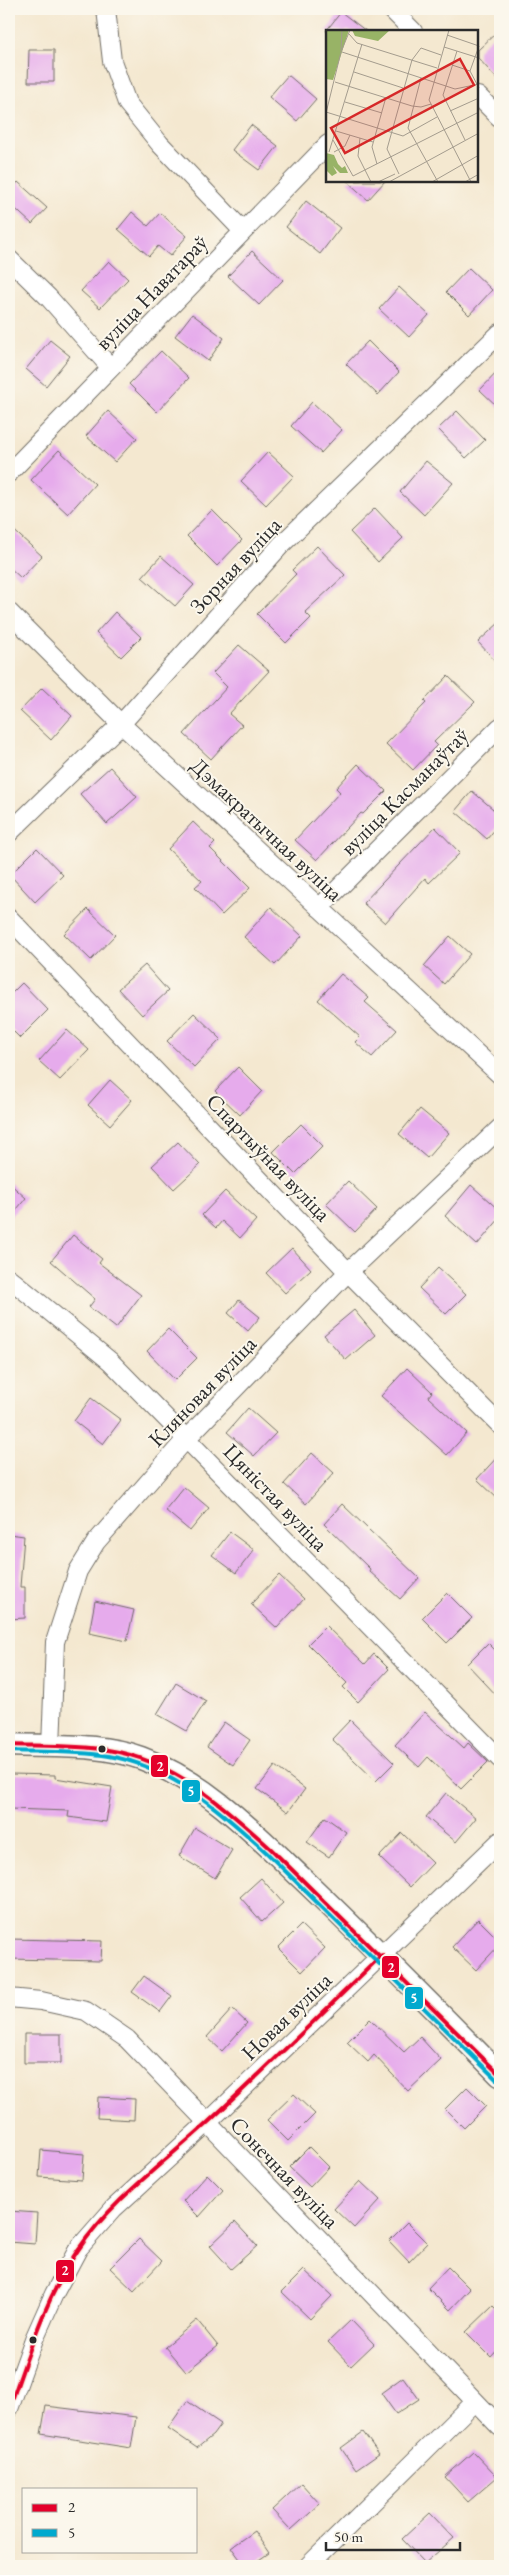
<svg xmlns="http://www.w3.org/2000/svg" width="509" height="2575" font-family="'EB Garamond',serif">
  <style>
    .building { fill: #e6abec }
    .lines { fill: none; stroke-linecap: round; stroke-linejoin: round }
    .minor-casing { stroke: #716d65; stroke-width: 20 }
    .tertiary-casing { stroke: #716d65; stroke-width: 25 }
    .minor { stroke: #fff; stroke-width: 18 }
    .tertiary { stroke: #fff; stroke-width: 22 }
    .bus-1-casing { stroke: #fbf7ec; stroke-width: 8 }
    .bus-2-casing { stroke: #fbf7ec; stroke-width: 8 }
    .bus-1 { stroke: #e4002b; stroke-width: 4 }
    .bus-2 { stroke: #00a9ce; stroke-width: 4 }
    .bus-dot { fill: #2b2b2b; stroke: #fbf7ec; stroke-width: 2 }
    .labels { text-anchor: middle; stroke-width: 4; stroke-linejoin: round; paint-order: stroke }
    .street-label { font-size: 22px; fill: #2b2b2b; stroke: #fbf7ec }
    .inset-road { fill: none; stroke: #a49c8e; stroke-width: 1 }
    .view { fill: #d62828; fill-opacity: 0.15; stroke: #d62828; stroke-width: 2.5 }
    .inset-edge { fill: none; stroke: #2b2b2b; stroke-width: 2.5 }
    .line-badge { stroke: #fbf7ec; stroke-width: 2 }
    .badge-label { font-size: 14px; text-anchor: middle; font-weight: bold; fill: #fff }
  </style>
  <rect width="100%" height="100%" fill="#fbf7ec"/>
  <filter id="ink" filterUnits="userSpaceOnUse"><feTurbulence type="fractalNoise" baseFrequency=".02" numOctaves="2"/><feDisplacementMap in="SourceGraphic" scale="10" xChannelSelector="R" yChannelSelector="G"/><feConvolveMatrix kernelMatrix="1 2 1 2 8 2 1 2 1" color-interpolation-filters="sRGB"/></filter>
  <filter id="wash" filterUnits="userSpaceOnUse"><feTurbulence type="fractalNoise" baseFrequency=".0096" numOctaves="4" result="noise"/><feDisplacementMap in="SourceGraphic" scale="20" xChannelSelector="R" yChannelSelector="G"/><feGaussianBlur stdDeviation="1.12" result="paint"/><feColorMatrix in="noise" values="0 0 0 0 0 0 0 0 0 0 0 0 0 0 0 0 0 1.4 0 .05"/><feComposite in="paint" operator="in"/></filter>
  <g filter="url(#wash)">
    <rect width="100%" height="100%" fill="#f4e8d0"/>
    <g id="blocks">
      <path class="building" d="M 341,12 L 366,31 L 326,31 Z
        M 500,29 L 500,82 L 478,58 L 478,50 Z
        M 29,50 L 54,50 L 54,82 L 28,82 Z
        M 288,75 L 316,99 L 297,121 L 269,97 Z
        M 251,125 L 278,146 L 259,170 L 232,150 Z
        M 347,181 L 385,181 L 368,200 Z
        M 18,182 L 47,208 L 32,224 L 9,203 L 9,192 Z
        M 306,201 L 340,228 L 320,254 L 286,227 Z
        M 132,212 L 148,226 L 160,213 L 187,236 L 170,256 L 158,246 L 149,256 L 118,229 Z
        M 252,251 L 283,280 L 259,305 L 228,276 Z
        M 109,261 L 128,279 L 100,308 L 81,291 Z
        M 469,268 L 492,290 L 469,315 L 446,292 Z
        M 399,287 L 429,315 L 409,337 L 379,309 Z
        M 192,314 L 224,338 L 208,361 L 175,336 Z
        M 50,340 L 70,356 L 46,386 L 26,369 Z
        M 368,341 L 399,372 L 378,395 L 346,364 Z
        M 161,351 L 189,378 L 157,412 L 129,384 Z
        M 500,369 L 500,409 L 480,390 Z
        M 312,402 L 342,430 L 321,453 L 291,426 Z
        M 108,411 L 137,438 L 115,462 L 86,436 Z
        M 457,411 L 485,440 L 466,458 L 438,429 Z
        M 59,450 L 95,484 L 68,514 L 31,480 Z
        M 268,452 L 294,476 L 266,505 L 241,481 Z
        M 426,461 L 453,483 L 424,515 L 400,492 Z
        M 375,508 L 403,538 L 378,562 L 350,532 Z
        M 212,510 L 242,540 L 217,566 L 187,536 Z
        M 9,526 L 42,556 L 21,578 L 9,567 Z
        M 317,546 L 345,575 L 305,612 L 311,618 L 286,643 L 257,614 L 296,574 L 292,570 Z
        M 161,556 L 194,585 L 175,606 L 142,577 Z
        M 115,612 L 141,637 L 121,657 L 96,633 Z
        M 500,622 L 500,666 L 478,642 Z
        M 239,645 L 269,671 L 229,714 L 242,725 L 211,759 L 184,734 L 227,687 L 213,673 Z
        M 448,676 L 475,702 L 434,742 L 437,745 L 413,770 L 386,744 L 426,703 L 424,701 Z
        M 42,688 L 72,716 L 51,740 L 20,711 Z
        M 358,764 L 386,791 L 363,814 L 361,813 L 317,860 L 295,840 L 340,792 L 336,788 Z
        M 110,767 L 137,797 L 107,824 L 80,794 Z
        M 472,791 L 500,815 L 500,823 L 487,839 L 455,811 Z
        M 193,822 L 215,843 L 210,848 L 250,888 L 222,915 L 195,887 L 202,881 L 168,849 Z
        M 435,827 L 460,853 L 429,883 L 425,878 L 385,923 L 363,903 Z
        M 37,848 L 63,875 L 35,902 L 10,875 Z
        M 271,907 L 302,936 L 275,965 L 244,937 Z
        M 88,909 L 115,935 L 91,960 L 64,934 Z
        M 450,936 L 470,954 L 444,984 L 424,966 Z
        M 145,965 L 168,991 L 142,1015 L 118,989 Z
        M 341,974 L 369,998 L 365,1002 L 397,1030 L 372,1057 L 355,1042 L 360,1037 L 318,1000 Z
        M 22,983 L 48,1010 L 20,1038 L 9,1027 L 9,996 Z
        M 194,1013 L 221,1039 L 194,1067 L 167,1041 Z
        M 67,1030 L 89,1050 L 60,1080 L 39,1061 Z
        M 238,1067 L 262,1091 L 240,1115 L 215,1091 Z
        M 110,1080 L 132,1100 L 110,1125 L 88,1105 Z
        M 420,1109 L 449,1133 L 427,1158 L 399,1134 Z
        M 301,1124 L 323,1146 L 295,1174 L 273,1152 Z
        M 178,1142 L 200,1165 L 174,1189 L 152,1166 Z
        M 348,1181 L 377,1209 L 355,1232 L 326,1204 Z
        M 9,1183 L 26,1198 L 9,1219 Z
        M 471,1185 L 500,1211 L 500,1218 L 477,1245 L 445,1216 Z
        M 225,1191 L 256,1220 L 240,1238 L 222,1221 L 216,1228 L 202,1215 Z
        M 73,1235 L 102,1259 L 99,1263 L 141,1295 L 116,1328 L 89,1307 L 95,1299 L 51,1261 Z
        M 292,1248 L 311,1269 L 285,1293 L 266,1273 Z
        M 438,1268 L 466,1294 L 446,1314 L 419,1288 Z
        M 239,1300 L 260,1317 L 248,1331 L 228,1313 Z
        M 354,1310 L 375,1335 L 346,1360 L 324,1335 Z
        M 168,1329 L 197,1358 L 175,1380 L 147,1351 Z
        M 407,1368 L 432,1392 L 428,1397 L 467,1433 L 447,1455 L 381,1396 Z
        M 91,1398 L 121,1420 L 103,1444 L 74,1421 Z
        M 248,1408 L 276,1433 L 254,1456 L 227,1432 Z
        M 312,1453 L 334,1473 L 306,1504 L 284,1484 Z
        M 500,1454 L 500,1501 L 477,1479 Z
        M 184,1487 L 209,1508 L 190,1531 L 165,1510 Z
        M 342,1504 L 419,1578 L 400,1599 L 369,1571 L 370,1569 L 324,1524 Z
        M 230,1532 L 254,1550 L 236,1573 L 212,1555 Z
        M 9,1534 L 24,1536 L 20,1587 L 25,1587 L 25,1618 L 9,1619 Z
        M 279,1575 L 304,1599 L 277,1628 L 251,1604 Z
        M 447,1593 L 472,1618 L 447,1643 L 422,1618 Z
        M 95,1601 L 134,1610 L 127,1641 L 89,1633 Z
        M 326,1626 L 365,1664 L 374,1654 L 389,1669 L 358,1702 L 343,1687 L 347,1683 L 308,1644 Z
        M 488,1643 L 500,1655 L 500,1699 L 467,1664 Z
        M 176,1683 L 206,1701 L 187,1731 L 157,1714 Z
        M 425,1712 L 464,1748 L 468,1743 L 488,1762 L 461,1789 L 428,1757 L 419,1767 L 395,1745 Z
        M 350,1720 L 394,1763 L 376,1781 L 332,1739 Z
        M 224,1722 L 250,1740 L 233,1765 L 207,1747 Z
        M 275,1766 L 305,1789 L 288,1812 L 257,1789 Z
        M 11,1774 L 55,1775 L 55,1778 L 112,1787 L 106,1822 L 68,1817 L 69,1811 L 10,1809 Z
        M 446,1793 L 476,1818 L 456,1842 L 426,1817 Z
        M 325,1817 L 346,1832 L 329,1857 L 307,1842 Z
        M 195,1828 L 232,1850 L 215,1878 L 179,1856 Z
        M 402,1833 L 433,1863 L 410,1887 L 379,1857 Z
        M 261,1878 L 283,1903 L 262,1922 L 240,1897 Z
        M 478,1919 L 500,1941 L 500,1944 L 476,1970 L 452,1947 Z
        M 301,1925 L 325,1948 L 302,1972 L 278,1948 Z
        M 9,1939 L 102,1941 L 101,1961 L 9,1959 Z
        M 144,1976 L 172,1996 L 160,2012 L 132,1992 Z
        M 232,2009 L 247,2023 L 222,2051 L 207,2037 Z
        M 370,2019 L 404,2052 L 420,2037 L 441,2060 L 408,2091 L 374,2055 L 368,2062 L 347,2042 Z
        M 24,2034 L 61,2034 L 61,2063 L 24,2063 Z
        M 467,2087 L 486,2106 L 464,2128 L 445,2109 Z
        M 294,2094 L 315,2114 L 288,2141 L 267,2120 Z
        M 98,2097 L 135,2099 L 134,2120 L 97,2118 Z
        M 309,2147 L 329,2167 L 310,2187 L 289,2167 Z
        M 41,2150 L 84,2154 L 82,2180 L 39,2177 Z
        M 207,2174 L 223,2190 L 199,2217 L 183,2201 Z
        M 360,2181 L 380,2200 L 354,2228 L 334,2209 Z
        M 9,2211 L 37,2213 L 35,2244 L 9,2242 Z
        M 235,2222 L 257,2246 L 231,2269 L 210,2246 Z
        M 407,2223 L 427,2243 L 409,2262 L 389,2241 Z
        M 139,2239 L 162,2261 L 134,2291 L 110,2268 Z
        M 448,2267 L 470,2289 L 450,2310 L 428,2288 Z
        M 304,2270 L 332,2296 L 310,2319 L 282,2292 Z
        M 493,2306 L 500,2313 L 500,2347 L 491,2357 L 466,2332 Z
        M 197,2320 L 218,2346 L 186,2372 L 165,2347 Z
        M 351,2320 L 374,2344 L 351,2366 L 328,2342 Z
        M 403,2377 L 419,2399 L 396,2414 L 381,2393 Z
        M 187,2401 L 221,2424 L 213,2435 L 197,2448 L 168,2428 Z
        M 46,2406 L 136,2417 L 131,2448 L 41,2434 Z
        M 363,2432 L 379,2454 L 356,2470 L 341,2448 Z
        M 473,2452 L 497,2477 L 468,2502 L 445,2477 Z
        M 301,2483 L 320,2504 L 291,2530 L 272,2510 Z
        M 430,2513 L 454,2538 L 425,2563 L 402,2539 Z
        M 254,2531 L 269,2553 L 250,2566 L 245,2566 L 231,2547 Z"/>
    </g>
  </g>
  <g filter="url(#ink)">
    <use href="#blocks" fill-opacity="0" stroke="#716d65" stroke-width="1"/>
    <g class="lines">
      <defs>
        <path id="minor" d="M 106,9 L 112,61 L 127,103 L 160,144 L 243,231
          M 391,9 L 413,31
          M 478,96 L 500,118
          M 9,259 L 49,298 L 110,367
          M 9,473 L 328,144
          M 9,612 L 121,724 L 500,1075
          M 9,833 L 121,724 L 281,545 L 500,333
          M 319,908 L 500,727
          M 9,918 L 348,1272 L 500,1425
          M 9,1278 L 110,1361 L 500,1759
          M 51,1747 L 55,1642 L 78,1571 L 96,1542 L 187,1438 L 348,1272 L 500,1128
          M 9,1998 L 41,2001 L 86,2011 L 127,2039 L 500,2427
          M 9,2409 L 34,2339 L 54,2294 L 78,2249 L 114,2208 L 207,2123 L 500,1841
          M 308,2566 L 475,2401"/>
        <path id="tertiary" d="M 9,1745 C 52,1747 99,1743 141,1758 C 207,1782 259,1838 309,1885 C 374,1947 437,2011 500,2075"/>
      </defs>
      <use href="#minor" class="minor-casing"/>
      <use href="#tertiary" class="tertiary-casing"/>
      <use href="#minor" class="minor"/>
      <use href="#tertiary" class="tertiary"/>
      <defs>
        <path id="bus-1" d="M 9,1745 C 42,1746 75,1745 108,1750 C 173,1760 224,1806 271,1849 L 500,2075
          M 9,2409 C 28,2355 45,2298 78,2250 C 111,2201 161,2165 205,2125 C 265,2070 323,2012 382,1955"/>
        <path id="bus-2" d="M 9,1751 C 42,1752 76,1751 109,1756 C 172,1767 221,1811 267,1853 L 496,2079"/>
      </defs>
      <use href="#bus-1" class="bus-1-casing"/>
      <use href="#bus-2" class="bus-2-casing"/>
      <use href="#bus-1" class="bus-1"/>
      <use href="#bus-2" class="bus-2"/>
    </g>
  </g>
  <g class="bus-dot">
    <circle cx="102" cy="1749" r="4.5"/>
    <circle cx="33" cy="2340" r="4.5"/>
  </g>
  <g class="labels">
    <g class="street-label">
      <text transform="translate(151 292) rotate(-46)" y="8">вуліца Наватараў</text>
      <text transform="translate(235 565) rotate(-47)" y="8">Зорная вуліца</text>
      <text transform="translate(404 791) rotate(-45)" y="8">вуліца Касманаўтаў</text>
      <text transform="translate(267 829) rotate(43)" y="8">Дэмакратычная вуліца</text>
      <text transform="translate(269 1157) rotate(46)" y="8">Спартыўная вуліца</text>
      <text transform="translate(202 1391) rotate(-46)" y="8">Кляновая вуліца</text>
      <text transform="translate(276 1497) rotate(46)" y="8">Цяністая вуліца</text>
      <text transform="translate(286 2016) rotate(-44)" y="8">Новая вуліца</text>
      <text transform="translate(285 2172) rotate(46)" y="8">Сонечная вуліца</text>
    </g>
  </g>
  <g transform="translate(326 30)">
    <rect width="152" height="152" fill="#f4e8d0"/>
    <path d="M 0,0 L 23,0 L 7,50 L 0,49 ZM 26,0 L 35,1 L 64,0 L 52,11 L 29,6 ZM 0,123 L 8,125 L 12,134 L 16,138 L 19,136 L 22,143 L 14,143 L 7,136 L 11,143 L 6,146 L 0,140 Z" fill="#98b366"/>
    <path class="inset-road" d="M 123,0 L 103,70 L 145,152M 23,4 L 31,13 L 111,38M 121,5 L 153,16M 153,16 L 144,41 L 153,58M 118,17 L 153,28M 15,21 L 16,0M 131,21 L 117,65 L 139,110M 16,22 L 129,59 L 153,54M 126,35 L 144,41M 28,42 L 77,58M 95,48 L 82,98 L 112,152M 9,52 L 86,76 L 95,77 L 105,74M 19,72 L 56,83M 124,81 L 153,68M 0,82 L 77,106 L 111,87M 0,83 L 15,22 L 24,0M 10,101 L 47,112M 34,108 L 32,126 L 45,152M 7,110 L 27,146 L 153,82M 3,122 L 36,14M 8,122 L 19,116 L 24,105M 51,134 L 46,117 L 60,67M 73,144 L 61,119 L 86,30 L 95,18 L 115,25M 52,152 L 69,144M 63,152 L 153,103M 106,152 L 153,125M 139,152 L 153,144"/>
    <path class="view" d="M 134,29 L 148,55 L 19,123 L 5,98 Z"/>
    <rect width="152" height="152" class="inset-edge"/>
  </g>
  <g class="line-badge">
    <rect x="150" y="1754" width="19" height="24" rx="5" fill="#e4002b"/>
    <rect x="181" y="1779" width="20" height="24" rx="5" fill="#00a9ce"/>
    <rect x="381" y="1955" width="19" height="24" rx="5" fill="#e4002b"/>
    <rect x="404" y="1986" width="20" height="24" rx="5" fill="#00a9ce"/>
    <rect x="55" y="2259" width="20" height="24" rx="5" fill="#e4002b"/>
  </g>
  <g class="badge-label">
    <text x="160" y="1771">2</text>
    <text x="191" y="1796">5</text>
    <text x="391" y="1972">2</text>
    <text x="414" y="2003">5</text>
    <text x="65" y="2275">2</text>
  </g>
  <rect width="509" height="2575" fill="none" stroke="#fbf7ec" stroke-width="30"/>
  <rect x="22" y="2488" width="175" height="65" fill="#fbf7ec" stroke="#a8a59f"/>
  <rect x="32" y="2504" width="25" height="8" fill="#e4002b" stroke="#a8a59f"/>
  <text x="68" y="2512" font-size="15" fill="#2b2b2b">2</text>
  <rect x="32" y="2529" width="25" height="8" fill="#00a9ce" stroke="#a8a59f"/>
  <text x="68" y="2538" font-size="15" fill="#2b2b2b">5</text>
  <path d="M326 2542v8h134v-8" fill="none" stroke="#2b2b2b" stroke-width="2.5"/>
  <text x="334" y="2542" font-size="15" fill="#2b2b2b" stroke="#fbf7ec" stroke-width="4" paint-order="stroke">50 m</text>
</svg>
